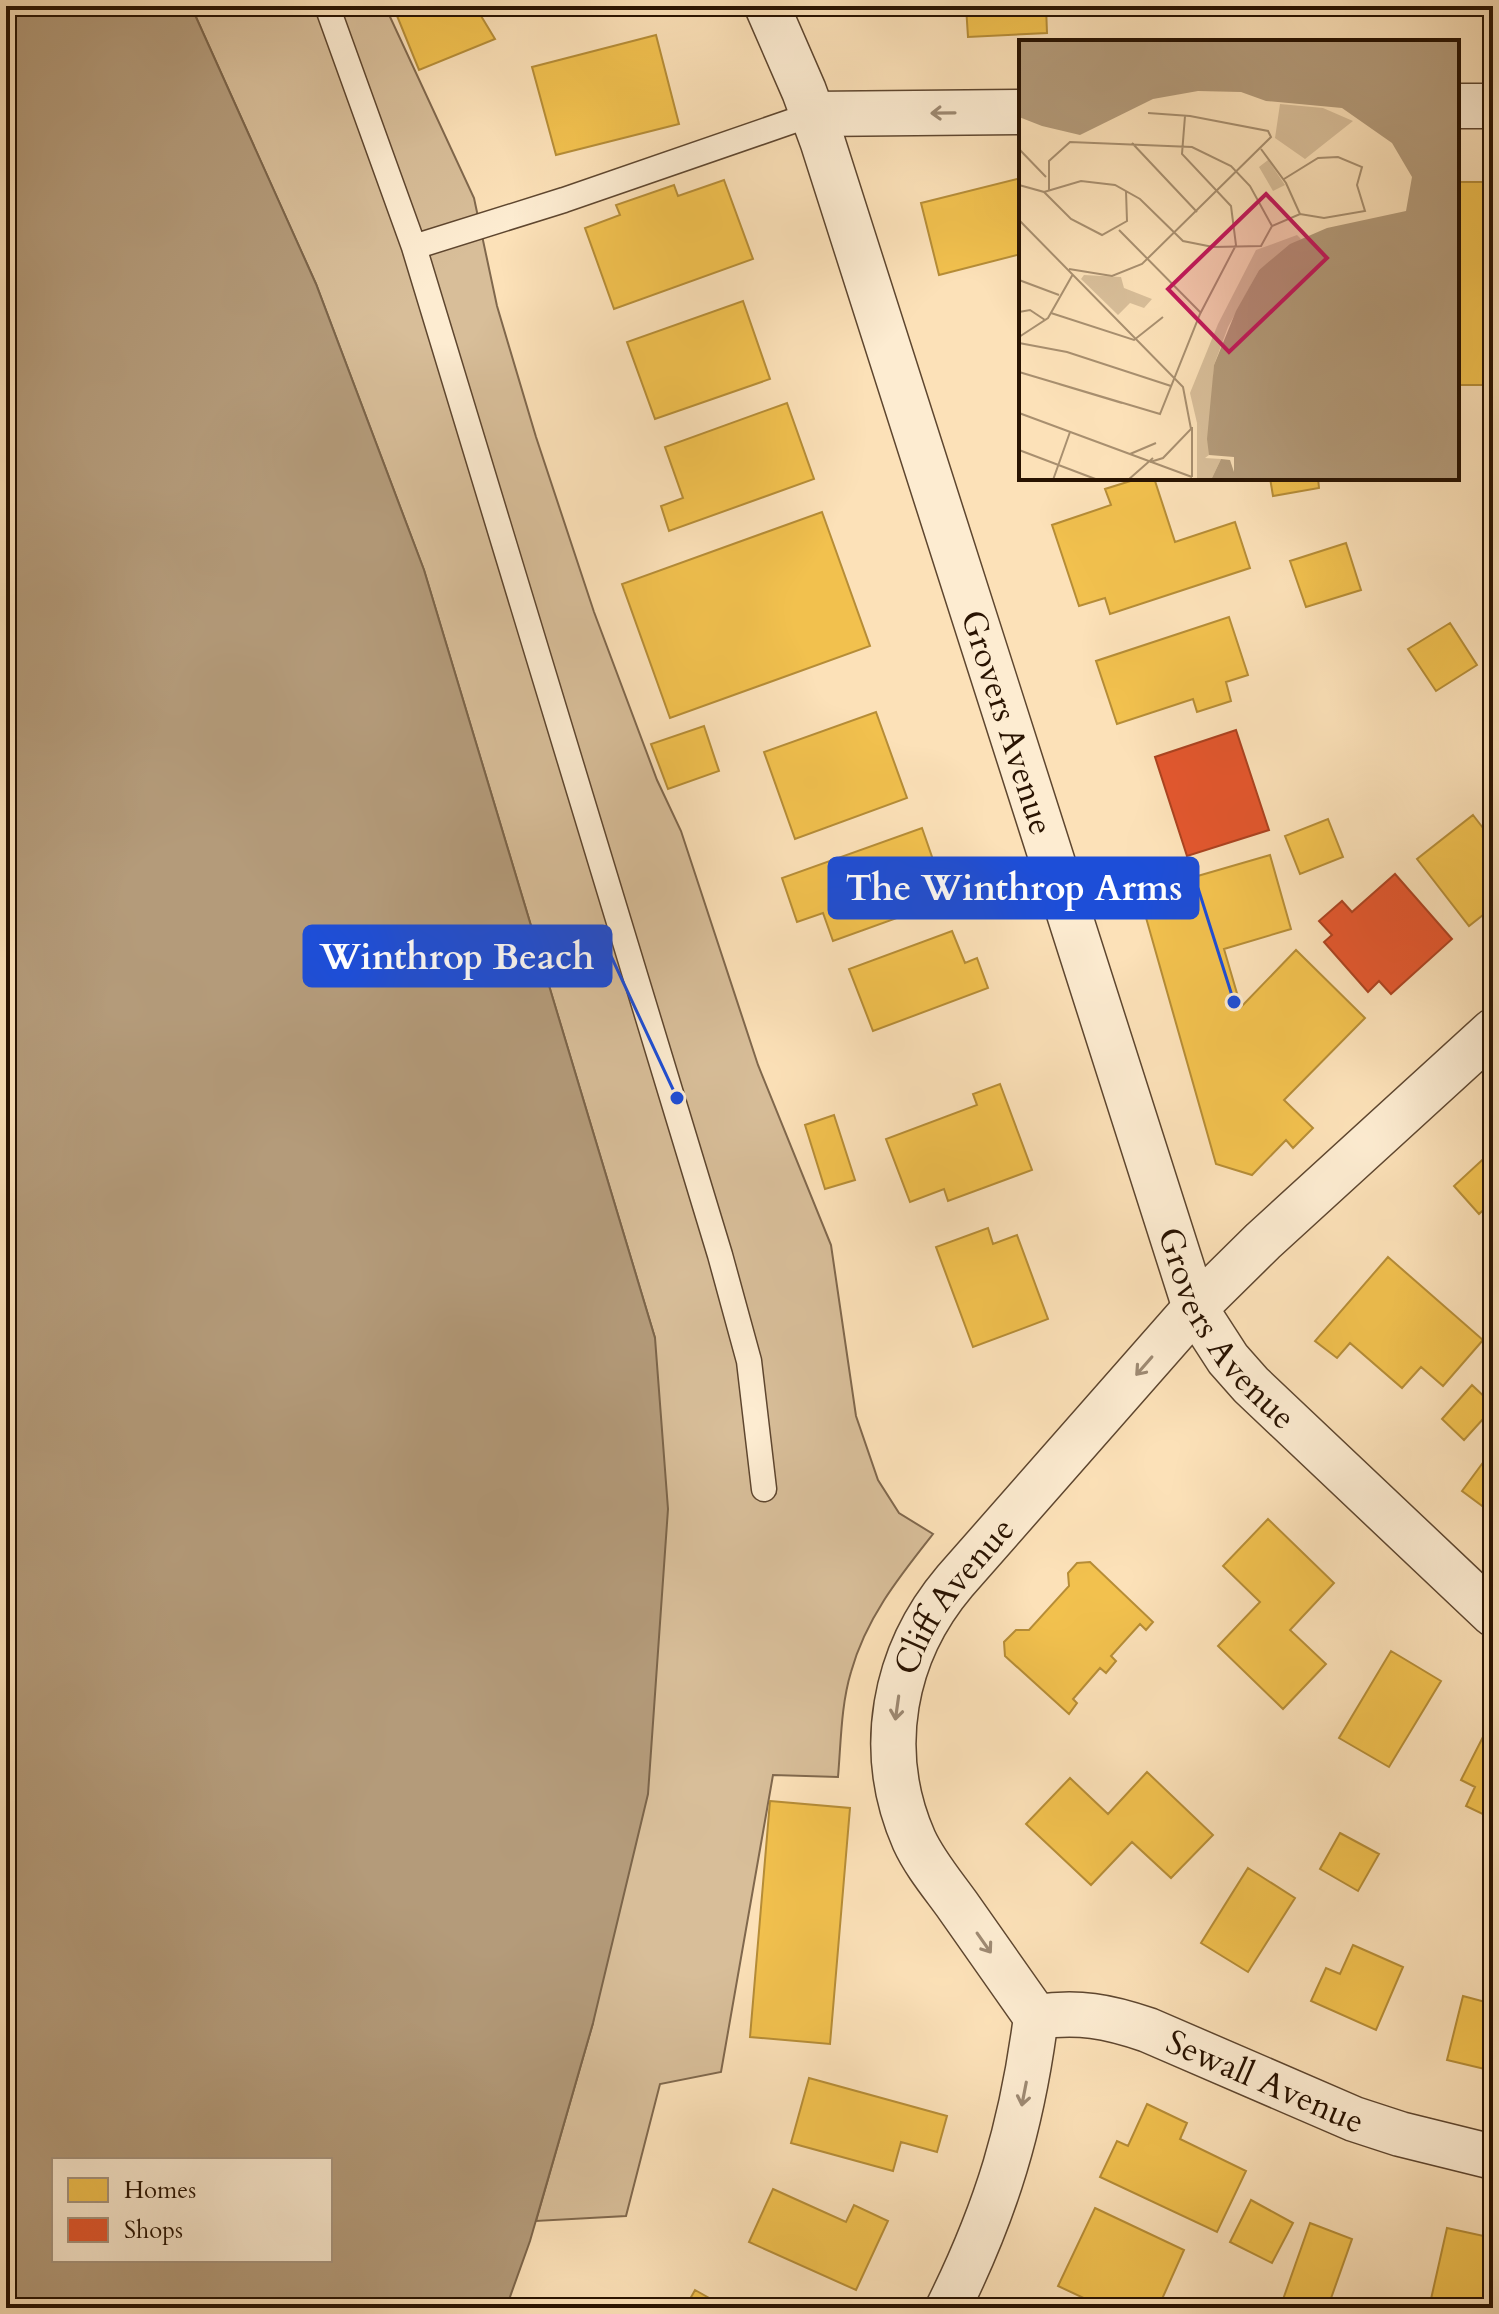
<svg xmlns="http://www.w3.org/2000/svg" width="1499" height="2314" font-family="Cardo,serif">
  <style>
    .green { fill: #d8be99; stroke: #80684d; stroke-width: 2 }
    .water { fill: #b49b7a; stroke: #7c654a; stroke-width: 2; fill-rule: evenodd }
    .homes { fill: #f2c14e; stroke: #b68d37; stroke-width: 2 }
    .shops { fill: #e4572e; stroke: #ac4320; stroke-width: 2 }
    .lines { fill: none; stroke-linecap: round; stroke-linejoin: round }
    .service-casing { stroke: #5e462f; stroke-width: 27 }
    .minor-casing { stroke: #5e462f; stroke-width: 47 }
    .service { stroke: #fdecd1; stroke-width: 24 }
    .minor { stroke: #fdecd1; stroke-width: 44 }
    .oneway { stroke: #9e8a73 }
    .labels { text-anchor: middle; stroke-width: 8; stroke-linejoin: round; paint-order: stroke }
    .street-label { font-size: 34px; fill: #291301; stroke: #fdecd1 }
    .inset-road { fill: none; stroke: #a88f6f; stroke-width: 2 }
    .view { fill: #c2185b; fill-opacity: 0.15; stroke: #c2185b; stroke-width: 4 }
    .inset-edge { fill: none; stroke: #291301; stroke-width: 4 }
    .leader { fill: none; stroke: #1d4ed8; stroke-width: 3 }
    .callout-dot { fill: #1d4ed8; stroke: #fdecd1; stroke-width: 3 }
    .callout { fill: #1d4ed8; stroke: #1d4ed8; stroke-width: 3 }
    .callout-label { font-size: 36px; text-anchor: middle; font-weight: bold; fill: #fff }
  </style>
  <rect width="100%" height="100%" fill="#fce1b8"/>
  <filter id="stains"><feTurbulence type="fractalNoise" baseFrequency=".0025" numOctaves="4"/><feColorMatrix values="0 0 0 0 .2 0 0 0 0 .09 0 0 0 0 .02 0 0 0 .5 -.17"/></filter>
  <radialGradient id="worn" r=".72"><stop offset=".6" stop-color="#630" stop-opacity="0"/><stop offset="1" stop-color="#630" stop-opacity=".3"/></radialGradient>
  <path class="green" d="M 191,6 L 385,6 L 474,198 L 497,306 L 536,437 L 594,612 L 657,780 L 681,831 L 758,1065 L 831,1245 L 856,1416 L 878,1480 L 899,1513 L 933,1534 C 899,1577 866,1618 851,1672 C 841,1705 841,1742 838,1777 L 773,1775 L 721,2072 L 660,2084 L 626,2216 L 536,2221 L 593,2023 L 655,1338 L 424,570 L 316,284 Z"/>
  <path class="water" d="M 6,6 L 191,6 L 316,284 L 424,570 L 655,1338 L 668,1509 L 648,1794 L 593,2023 L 530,2241 L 506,2308 L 6,2308 ZM 54,2160 L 330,2160 L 330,2260 L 54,2260 Z"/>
  <path class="homes" d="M 393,6 L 475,6 L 495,39 L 419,70 Z
    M 966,6 L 1046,6 L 1047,33 L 968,37 Z
    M 656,35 L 679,124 L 556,155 L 532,67 Z
    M 1021,178 L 1021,254 L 939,275 L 921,203 Z
    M 724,180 L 753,259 L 614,309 L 585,228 L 620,215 L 616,205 L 674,185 L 678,196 Z
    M 1457,182 L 1493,182 L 1493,385 L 1457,385 Z
    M 743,301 L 770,379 L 655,419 L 627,342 Z
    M 787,403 L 814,479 L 669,531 L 661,506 L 683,498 L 665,447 Z
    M 1140,478 L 1154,478 L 1175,542 L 1235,522 L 1250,568 L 1110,614 L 1105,598 L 1079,606 L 1052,525 L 1111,505 L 1105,489 Z
    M 1270,478 L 1318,478 L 1319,488 L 1273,496 Z
    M 822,512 L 870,646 L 670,718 L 622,584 Z
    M 1346,543 L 1361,590 L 1306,607 L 1290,561 Z
    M 1229,617 L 1248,675 L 1226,682 L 1231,701 L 1197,712 L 1193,699 L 1117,724 L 1096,661 Z
    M 1450,623 L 1477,665 L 1436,691 L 1408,649 Z
    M 876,712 L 907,798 L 795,839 L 764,752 Z
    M 704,726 L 719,771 L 668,789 L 651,744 Z
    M 1473,815 L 1493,841 L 1493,907 L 1469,926 L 1417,859 Z
    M 1328,819 L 1343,857 L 1300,874 L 1285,836 Z
    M 922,828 L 947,900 L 833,941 L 823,913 L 797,922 L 782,878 Z
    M 1270,855 L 1291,929 L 1224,949 L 1241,1007 L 1296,950 L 1365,1018 L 1284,1100 L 1313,1128 L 1293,1148 L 1286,1140 L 1252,1175 L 1216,1164 L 1139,893 Z
    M 952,931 L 965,963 L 977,958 L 988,988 L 873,1031 L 849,969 Z
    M 1000,1084 L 1032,1170 L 948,1201 L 944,1189 L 910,1202 L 886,1139 L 977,1105 L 973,1094 Z
    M 834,1115 L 855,1180 L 825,1189 L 805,1125 Z
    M 1493,1150 L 1493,1201 L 1479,1214 L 1454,1186 Z
    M 988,1228 L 993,1244 L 1017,1235 L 1048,1319 L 973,1347 L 936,1247 Z
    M 1388,1257 L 1483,1340 L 1443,1386 L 1421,1367 L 1402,1388 L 1350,1343 L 1337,1358 L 1315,1341 Z
    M 1472,1385 L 1493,1405 L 1493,1408 L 1464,1440 L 1442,1419 Z
    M 1493,1449 L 1493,1514 L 1462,1491 Z
    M 1268,1519 L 1334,1583 L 1290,1630 L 1326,1664 L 1283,1709 L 1218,1646 L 1260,1602 L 1223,1566 Z
    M 1090,1562 L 1153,1622 L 1146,1630 L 1140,1624 L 1111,1656 L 1116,1661 L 1106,1673 L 1100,1668 L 1073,1699 L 1077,1703 L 1069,1714 L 1005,1656 L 1004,1642 L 1016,1630 L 1029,1630 L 1069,1586 L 1068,1573 L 1077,1563 Z
    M 1391,1651 L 1441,1681 L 1389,1767 L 1339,1738 Z
    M 1486,1731 L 1493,1734 L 1493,1819 L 1466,1806 L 1475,1787 L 1461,1780 Z
    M 1147,1772 L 1213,1835 L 1171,1878 L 1132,1842 L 1091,1885 L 1026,1824 L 1070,1778 L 1108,1814 Z
    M 770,1801 L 850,1808 L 830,2044 L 750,2037 Z
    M 1340,1833 L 1379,1854 L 1358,1891 L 1320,1869 Z
    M 1248,1868 L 1295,1898 L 1248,1972 L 1201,1943 Z
    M 1353,1945 L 1403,1967 L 1376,2030 L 1311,2001 L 1326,1968 L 1340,1974 Z
    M 1463,1996 L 1493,2004 L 1493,2071 L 1447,2060 Z
    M 809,2078 L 947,2116 L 937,2152 L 901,2142 L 893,2171 L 791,2143 Z
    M 1147,2104 L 1187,2123 L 1180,2139 L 1246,2171 L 1217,2232 L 1100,2177 L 1117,2141 L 1128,2146 Z
    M 773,2189 L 846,2222 L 854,2205 L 888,2221 L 856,2290 L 749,2242 Z
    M 1251,2200 L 1293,2223 L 1272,2263 L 1230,2242 Z
    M 1095,2208 L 1184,2250 L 1158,2308 L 1105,2308 L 1058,2286 Z
    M 1310,2223 L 1352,2239 L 1329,2304 L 1338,2308 L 1280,2308 Z
    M 1447,2228 L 1493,2238 L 1493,2308 L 1429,2308 Z
    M 695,2290 L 727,2308 L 685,2308 Z"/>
  <path class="shops" d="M 1236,730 L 1269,830 L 1187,856 L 1155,757 Z
    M 1395,874 L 1452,939 L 1391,994 L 1379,981 L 1368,992 L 1324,942 L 1332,935 L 1319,921 L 1342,901 L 1352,912 Z"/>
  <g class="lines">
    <defs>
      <path id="service" d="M 327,6 L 414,247 L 720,1255 L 749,1361 L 764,1489
        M 414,247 L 564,200 L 813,114"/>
      <g id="minor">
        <path id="s1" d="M 767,6 L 804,91 L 823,143 L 1195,1308 L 1228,1359 L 1251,1385 L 1493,1614"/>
        <path d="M 1457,106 L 1493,106"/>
        <path d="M 813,114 L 1021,112"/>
        <path id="s2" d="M 1036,2017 C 1079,2011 1107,2016 1148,2030 L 1354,2119 L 1400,2134 L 1493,2157"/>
        <path id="s3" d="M 948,2308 C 997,2209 1022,2126 1036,2017 C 1010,1980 984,1943 958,1906 C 943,1885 925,1864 914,1840 C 875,1751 893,1654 955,1581 L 1195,1308 L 1263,1241 L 1493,1031"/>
      </g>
    </defs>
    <use href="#service" class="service-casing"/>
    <use href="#minor" class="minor-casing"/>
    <use href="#service" class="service"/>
    <use href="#minor" class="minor"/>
  </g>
  <defs><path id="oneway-shaft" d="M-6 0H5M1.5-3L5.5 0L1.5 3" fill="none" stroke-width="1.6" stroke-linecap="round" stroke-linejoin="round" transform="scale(2)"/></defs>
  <g class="oneway">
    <use href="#oneway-shaft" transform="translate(943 113) rotate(179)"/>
    <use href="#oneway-shaft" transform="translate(1144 1366) rotate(131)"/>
    <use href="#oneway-shaft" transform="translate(897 1708) rotate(98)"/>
    <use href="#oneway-shaft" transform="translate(984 1943) rotate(55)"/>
    <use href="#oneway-shaft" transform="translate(1024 2094) rotate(101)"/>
  </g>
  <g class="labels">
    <g class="street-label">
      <text dy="12" stroke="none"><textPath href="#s1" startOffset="756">Grovers Avenue</textPath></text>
      <text dy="12" stroke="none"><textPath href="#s1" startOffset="1404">Grovers Avenue</textPath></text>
      <text dy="12" stroke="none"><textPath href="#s3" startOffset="784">Cliff Avenue</textPath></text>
      <text dy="12" stroke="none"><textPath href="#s2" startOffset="242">Sewall Avenue</textPath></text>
    </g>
  </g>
  <g transform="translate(1019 40)">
    <rect width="440" height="440" fill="#fce1b8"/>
    <path d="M 261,64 L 304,68 L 334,81 L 286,119 L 256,98 ZM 249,120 L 266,145 L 254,151 L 240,127 ZM 278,195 L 282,199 L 240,230 L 209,287 L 195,325 L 190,415 L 186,418 L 202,419 L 192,440 L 178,440 L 178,383 L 171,353 L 199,284 L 237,210 ZM 65,235 L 102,237 L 105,248 L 133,259 L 125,268 L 111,263 L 99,275 L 62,239 Z" fill="#d8be99"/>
    <path d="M 0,0 L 440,0 L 440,440 L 192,440 L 202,419 L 211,420 L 215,432 L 215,417 L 190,415 L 188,399 L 195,325 L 217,271 L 240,230 L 271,204 L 308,188 L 387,171 L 393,137 L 373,103 L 323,68 L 247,61 L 222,52 L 179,51 L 134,59 L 61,95 L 23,86 L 0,77 Z" fill="#b49b7a"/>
    <path class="inset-road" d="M 113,103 L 178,172M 0,109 L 27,137M 242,109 L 267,143 L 281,174M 0,145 L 25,152 L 52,179 L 83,195 L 108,181 L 107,151M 30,150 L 30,121 L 51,102 L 173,107 L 212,126 L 231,146 L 253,186M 25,152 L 62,141 L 96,145 L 121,159 L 164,201 L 194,207 L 242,206 L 253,186 L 281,174 L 305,178 L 346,171 L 338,145 L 343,127 L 319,117 L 299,118 L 265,139M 0,180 L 164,347 L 172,389 L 144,418 L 131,422M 100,190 L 182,273M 50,229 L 93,236 L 123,224 L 252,97 L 249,91 L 171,76 L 129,73M 0,240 L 40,255M 0,272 L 11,270 L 26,280M 32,273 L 115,300 L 144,277M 0,297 L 29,278 L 54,234M 0,303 L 48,312 L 152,346M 0,332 L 141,374 L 181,274 L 217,205 L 212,166 L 163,114 L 166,76M 40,344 L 103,363M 0,373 L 173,437M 0,410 L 79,440M 111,414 L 137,403M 173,437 L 173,387M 34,440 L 51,392M 109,440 L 134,418"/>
    <path class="view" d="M 247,154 L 308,218 L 210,312 L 149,249 Z"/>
    <rect width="440" height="440" class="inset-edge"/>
  </g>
  <path class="leader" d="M1234 1002L1198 888M677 1098L611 956"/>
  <g class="callout-dot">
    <circle cx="1234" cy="1002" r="8"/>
    <circle cx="677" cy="1098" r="8"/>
  </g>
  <g class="callout">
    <rect x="829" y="858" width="369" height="60" rx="8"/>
    <rect x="304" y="926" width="307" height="60" rx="8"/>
  </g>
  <g class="callout-label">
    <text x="1014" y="900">The Winthrop Arms</text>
    <text x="457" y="969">Winthrop Beach</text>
  </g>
  <rect width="1499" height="2314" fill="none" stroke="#fce1b8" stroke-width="32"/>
  <rect x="8" y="8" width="1483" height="2298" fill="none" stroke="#291301" stroke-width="4"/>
  <rect x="16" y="16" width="1467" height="2282" fill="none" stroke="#291301" stroke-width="2"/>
  <rect x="52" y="2158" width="280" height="104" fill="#fdecd1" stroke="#a8957e" stroke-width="2"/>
  <rect x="68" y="2178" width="40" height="24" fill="#f2c14e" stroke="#a8957e" stroke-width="2"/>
  <text x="124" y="2198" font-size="24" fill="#291301">Homes</text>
  <rect x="68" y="2218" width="40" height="24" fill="#e4572e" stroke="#a8957e" stroke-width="2"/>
  <text x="124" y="2238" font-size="24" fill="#291301">Shops</text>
  <rect width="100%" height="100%" filter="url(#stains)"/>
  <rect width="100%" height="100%" fill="url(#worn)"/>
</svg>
